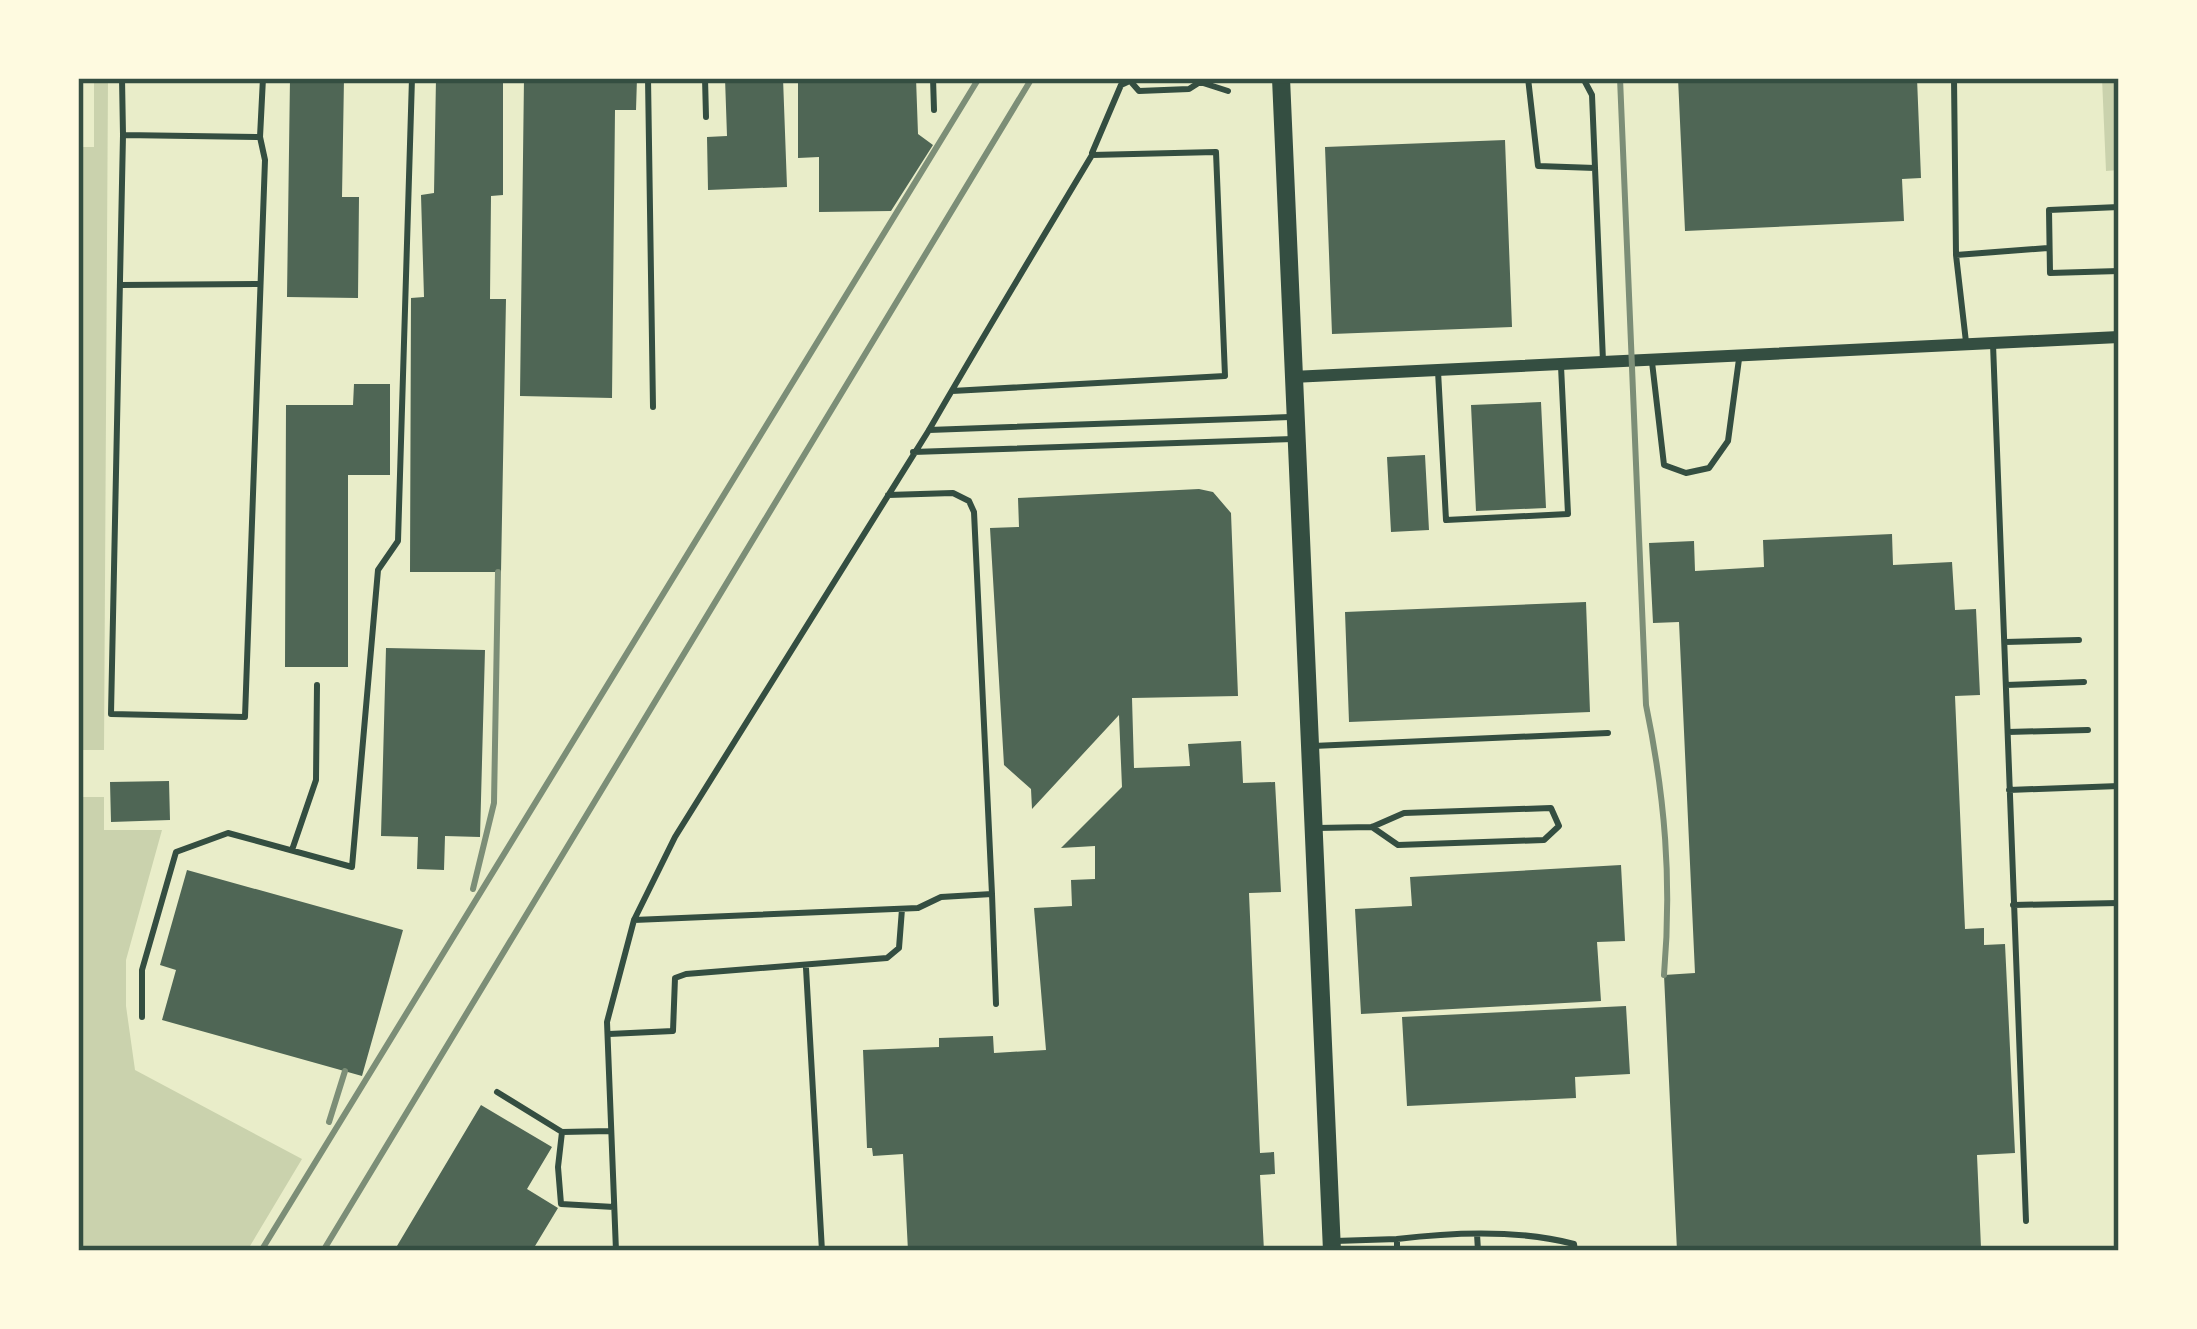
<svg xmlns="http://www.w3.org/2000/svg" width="2197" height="1329" font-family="'Open Sans',sans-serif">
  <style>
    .green { fill: #cad2ad }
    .building { fill: #4f6655 }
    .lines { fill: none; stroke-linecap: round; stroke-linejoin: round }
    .service { stroke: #344e41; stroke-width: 6 }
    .minor { stroke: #344e41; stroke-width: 12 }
    .secondary { stroke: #344e41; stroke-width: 18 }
    .rail { stroke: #7c8e77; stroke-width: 6 }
    .neatline { fill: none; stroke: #344e41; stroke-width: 4.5 }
  </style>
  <rect width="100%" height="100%" fill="#e9edc9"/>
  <path class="green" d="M 94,78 L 108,78 L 104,750 L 78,750 L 78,147 L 94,147 Z
    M 2102,78 L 2119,78 L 2119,170 L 2106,171 Z
    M 78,797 L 104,797 L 104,830 L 162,830 L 126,960 L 126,1006 L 135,1070 L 302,1159 L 247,1251 L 78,1251 Z"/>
  <path class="building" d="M 290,78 L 344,78 L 342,197 L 359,197 L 358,298 L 287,297 Z
    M 436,78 L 503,78 L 503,195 L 491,196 L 490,299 L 506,299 L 501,572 L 410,572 L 411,298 L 424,297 L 421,195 L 434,193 Z
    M 524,78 L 637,78 L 636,110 L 615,110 L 612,398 L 520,396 Z
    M 725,78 L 783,78 L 787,187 L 708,190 L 707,137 L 727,136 Z
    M 798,78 L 916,78 L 918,134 L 933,145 L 891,211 L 819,212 L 819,157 L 798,158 Z
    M 1678,78 L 1917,78 L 1921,178 L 1902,179 L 1904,221 L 1685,231 Z
    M 1505,140 L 1512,327 L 1332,334 L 1325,147 Z
    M 354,384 L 390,384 L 390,475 L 348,475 L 348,667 L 285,667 L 286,405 L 353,405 Z
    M 1541,402 L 1546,508 L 1476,511 L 1471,405 Z
    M 1425,455 L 1429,530 L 1391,532 L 1387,457 Z
    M 1199,489 L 1213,492 L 1231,513 L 1238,696 L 1132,698 L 1134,768 L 1190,766 L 1188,744 L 1241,741 L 1243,783 L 1275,782 L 1281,892 L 1249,893 L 1260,1153 L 1274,1152 L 1275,1174 L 1260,1175 L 1264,1251 L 908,1251 L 903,1154 L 873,1156 L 872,1148 L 867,1148 L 863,1050 L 939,1047 L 939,1038 L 993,1036 L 994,1053 L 1046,1050 L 1034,908 L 1072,906 L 1071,880 L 1095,879 L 1095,846 L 1061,848 L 1122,787 L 1119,715 L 1032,809 L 1031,789 L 1004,765 L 990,528 L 1019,527 L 1018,498 Z
    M 1892,534 L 1893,565 L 1952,562 L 1955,610 L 1976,609 L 1980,695 L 1955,696 L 1965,929 L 1984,928 L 1984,945 L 2005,944 L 2015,1153 L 1977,1155 L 1981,1248 L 1677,1251 L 1664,975 L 1695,973 L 1679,622 L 1653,623 L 1649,543 L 1694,541 L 1695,571 L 1764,567 L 1763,540 Z
    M 1586,602 L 1590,712 L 1349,722 L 1345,612 Z
    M 386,648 L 485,650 L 480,837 L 445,836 L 444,870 L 417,869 L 418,837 L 381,836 Z
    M 169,781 L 170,820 L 111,822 L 110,782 Z
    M 1621,865 L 1625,941 L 1597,942 L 1601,1001 L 1361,1014 L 1355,909 L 1412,906 L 1410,877 Z
    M 187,870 L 403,930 L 362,1076 L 162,1020 L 176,970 L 160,965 Z
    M 1626,1006 L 1630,1074 L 1575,1077 L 1576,1098 L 1407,1106 L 1402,1017 Z
    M 481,1105 L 552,1147 L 527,1189 L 558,1208 L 532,1251 L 394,1251 Z"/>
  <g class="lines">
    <path class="service" d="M 122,78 L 123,135 L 260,137 L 263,78
      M 648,78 L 653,407
      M 705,78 L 706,117
      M 933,78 L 934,110
      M 1528,78 L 1538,166 L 1595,168
      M 1583,78 L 1592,95 L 1603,361
      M 1954,78 L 1956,255
      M 1200,82 L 1228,91
      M 1132,83 L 1139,91 L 1189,89 L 1200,82 L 1196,78
      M 123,135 L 111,714 L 245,717 L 265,160 L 260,137
      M 1092,153 L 1121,85 L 1136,78
      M 2119,207 L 2049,210 L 2050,273 L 2119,271
      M 120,285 L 260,284
      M 1966,342 L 1956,255 L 2048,248
      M 1993,344 L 2026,1221
      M 1652,362 L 1664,465 L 1686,473 L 1709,468 L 1728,441 L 1739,359
      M 1438,371 L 1446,520 L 1568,514 L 1561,366
      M 929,430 L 1290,417
      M 913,452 L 1293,439
      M 2005,642 L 2079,640
      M 2006,685 L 2084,682
      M 2008,732 L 2088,730
      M 1313,746 L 1608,733
      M 2009,790 L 2119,786
      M 1317,828 L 1372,827 L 1404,813 L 1551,808 L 1559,826 L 1544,840 L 1398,845 L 1372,827
      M 292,850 L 316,780 L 317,685
      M 992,894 L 996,1004
      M 2013,905 L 2119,903
      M 634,920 L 918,908 L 941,897 L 992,894 L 974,512 L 969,501 L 953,493 L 888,495
      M 806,968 L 822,1251
      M 142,1017 L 142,970 L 176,852 L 228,833 L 352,867 L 378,570 L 398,541 L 412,78
      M 609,1034 L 673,1031 L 675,978 L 686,974 L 887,958 L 899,948 L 902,909
      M 497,1092 L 562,1132 L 611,1131
      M 562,1132 L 558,1167 L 561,1204 L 614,1207
      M 1477,1234 L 1478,1251
      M 1397,1239 C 1454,1232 1517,1229 1574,1244 L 1575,1251
      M 1335,1241 L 1397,1239 L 1397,1251
      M 616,1251 L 607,1022 L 634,920 L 675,837 L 929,430 C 982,338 1037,247 1092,155 L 1216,152 L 1225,376 L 952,391"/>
    <path class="minor" d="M 1292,377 L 2119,337"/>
    <path class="secondary" d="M 1281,78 L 1332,1251"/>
    <path class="rail" d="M 1620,78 L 1646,705 C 1665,797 1672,881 1664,975
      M 473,889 L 494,803 L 498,572
      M 329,1122 L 345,1071
      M 261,1251 L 979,78
      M 323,1251 L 1032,78"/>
  </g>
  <rect width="2197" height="1329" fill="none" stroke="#fefae0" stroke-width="162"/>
  <rect x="81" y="81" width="2035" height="1167" class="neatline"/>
</svg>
